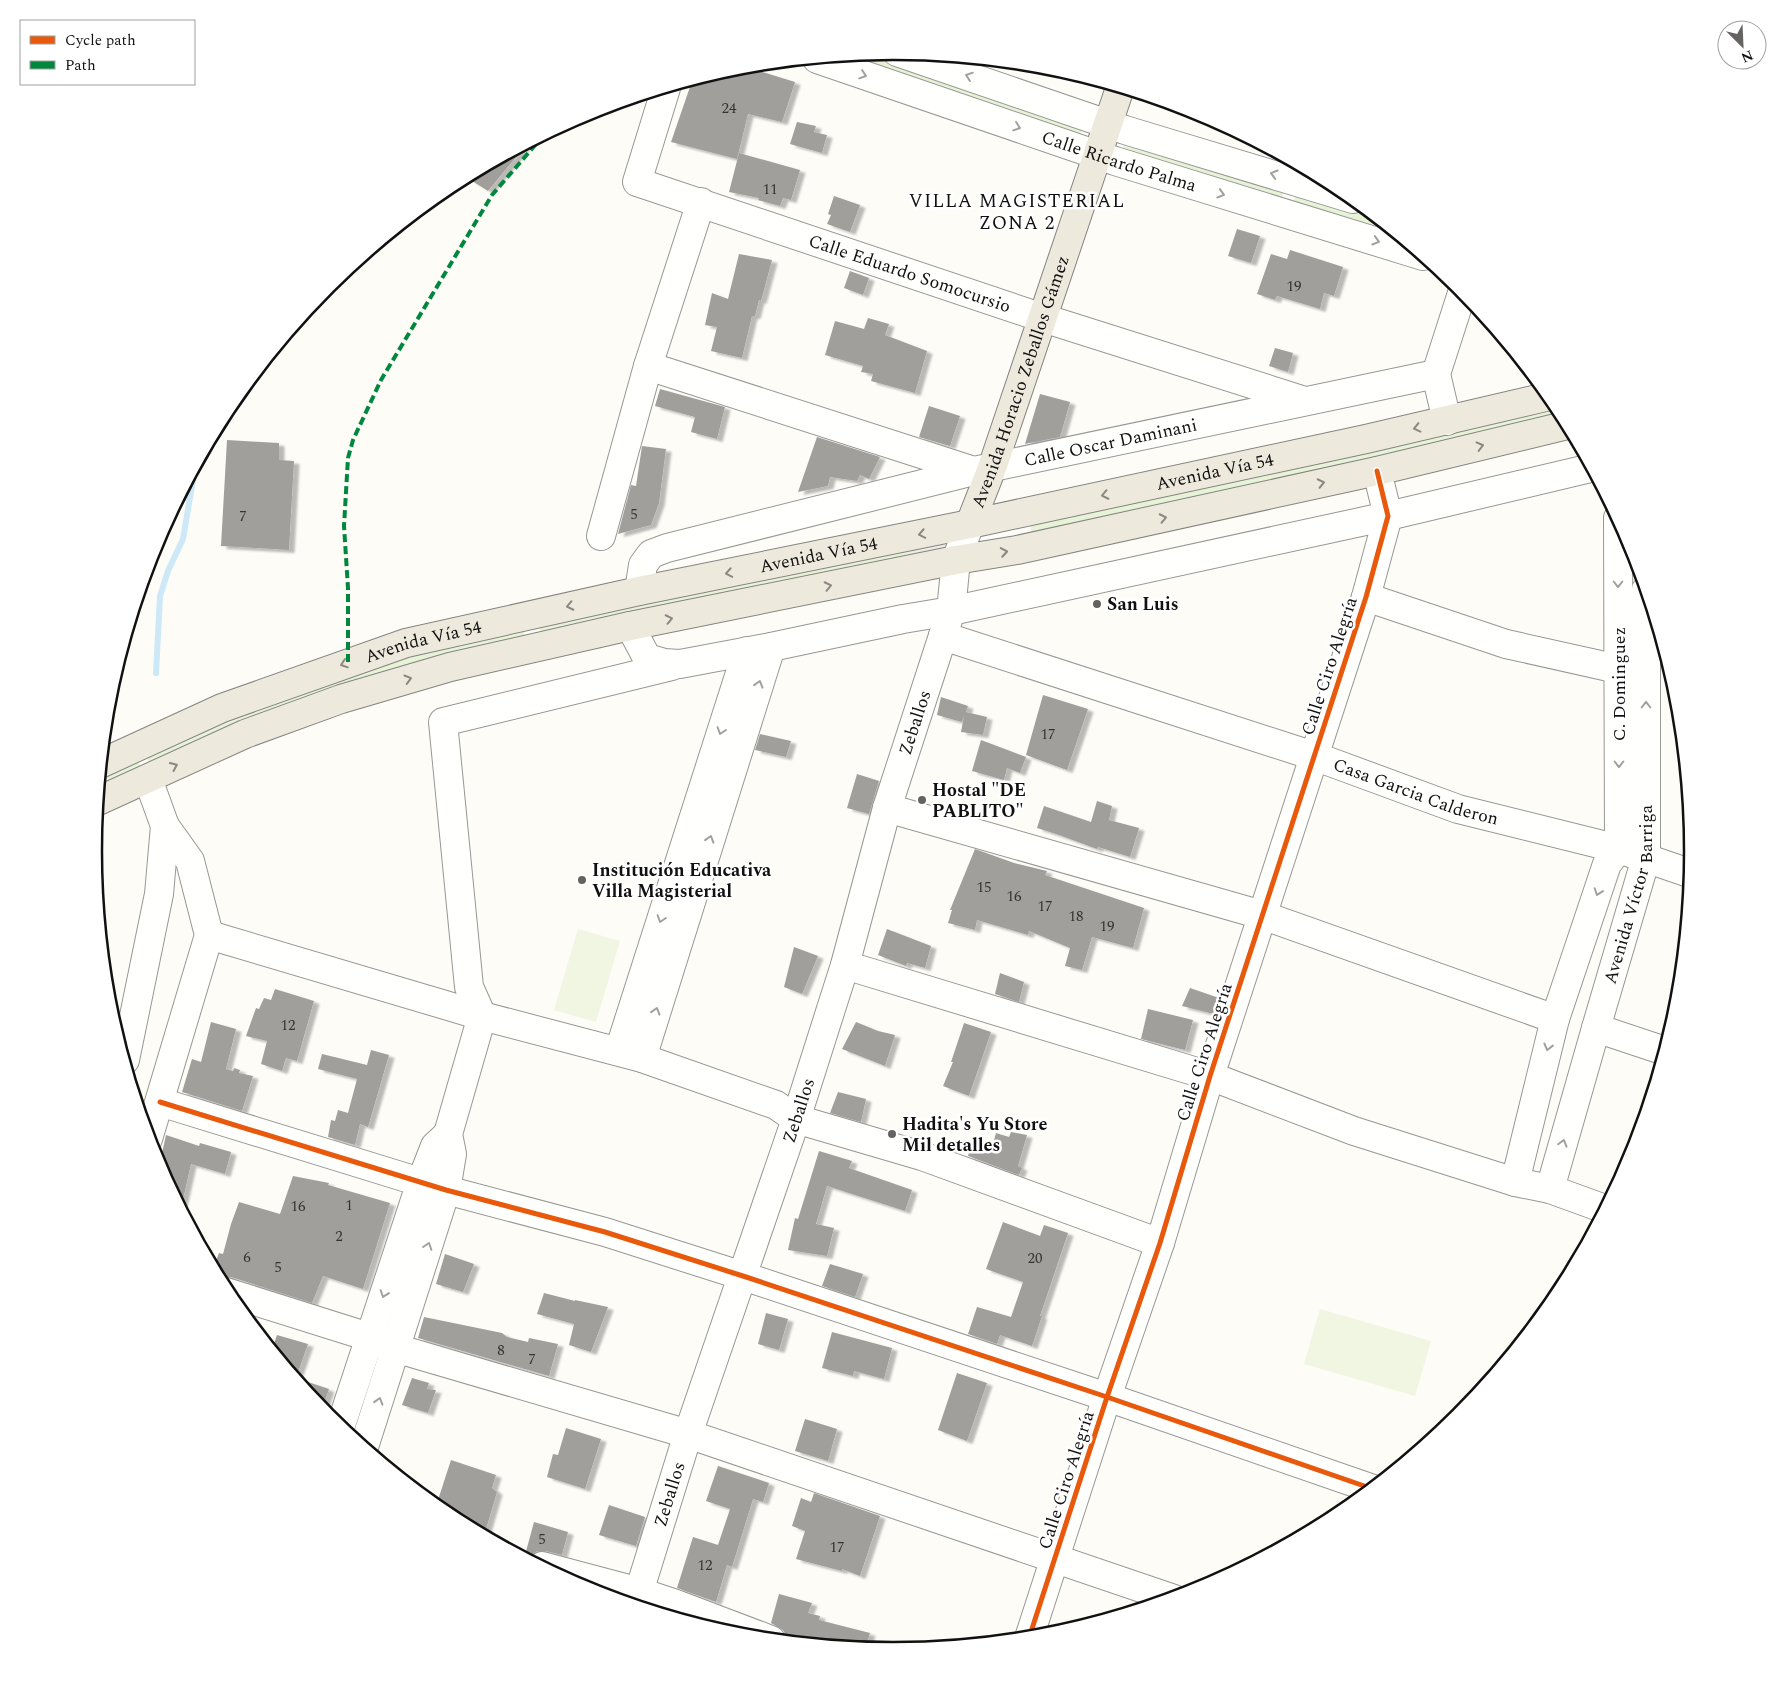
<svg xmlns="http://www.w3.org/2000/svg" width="1787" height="1703" font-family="Spectral,serif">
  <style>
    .green { fill: #e7f3d7 }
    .pitch { fill: #f0f6e1 }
    .plaza { fill: #edebe2 }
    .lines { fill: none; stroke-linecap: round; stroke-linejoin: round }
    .stream { stroke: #cde8f7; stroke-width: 6 }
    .building { fill: #a19f9c; filter: url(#shadow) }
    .minor-casing { stroke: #979795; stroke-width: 30 }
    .major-casing { stroke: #858482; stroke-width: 30 }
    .minor { stroke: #fffffe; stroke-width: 28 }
    .major { stroke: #ede9dc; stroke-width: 28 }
    .quiet { stroke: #00873e; stroke-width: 4; stroke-dasharray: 8 4; stroke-linecap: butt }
    .cycleway-casing { stroke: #fff; stroke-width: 8 }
    .cycleway { stroke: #e8590c; stroke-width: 5 }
    .oneway { stroke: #a0a09f }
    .oneway2 { stroke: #8a8881 }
    .poi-dot { fill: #646362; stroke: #fff; stroke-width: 2 }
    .labels { text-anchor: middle; stroke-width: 5; stroke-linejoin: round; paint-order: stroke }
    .number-label { font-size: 15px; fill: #353434 }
    .street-label { font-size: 18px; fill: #111; stroke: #fff }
    .poi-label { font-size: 18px; font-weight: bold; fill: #111; stroke: #fff; text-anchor: start }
    .neighbourhood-label { font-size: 19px; letter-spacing: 1px; fill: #111; stroke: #fff }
    .rim { fill: none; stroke: #111; stroke-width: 2.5 }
  </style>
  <defs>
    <filter id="shadow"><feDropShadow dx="5.5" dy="3" stdDeviation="1" flood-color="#0004"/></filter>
  </defs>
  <rect width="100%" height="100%" fill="#fdfcf7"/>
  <path class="green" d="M 865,54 L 1082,130 L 1079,136 L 849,56 Z
    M 1125,141 L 1285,188 L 1280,202 L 1121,154 Z
    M 1297,192 L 1376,217 L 1405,241 L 1292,205 Z
    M 1557,404 L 1564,416 L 1032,536 L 1030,523 Z
    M 909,548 L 904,560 L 541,636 L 539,624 Z
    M 523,628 L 526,640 L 151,767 L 146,755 L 241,712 L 416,651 Z
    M 137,759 L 142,770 L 99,790 L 101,775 Z"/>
  <path class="pitch" d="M 578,929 L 620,941 L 596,1022 L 554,1010 Z
    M 1320,1309 L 1431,1341 L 1415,1396 L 1304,1364 Z"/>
  <path class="plaza" d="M 944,543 L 947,549 L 904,560 L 909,548 Z"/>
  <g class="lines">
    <path class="stream" d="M 156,673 L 160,596 L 168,571 L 183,539 L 195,468"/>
  </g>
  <path class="building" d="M 743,66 L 795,82 L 782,122 L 748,114 L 737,159 L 671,142 L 692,81 Z
    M 797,122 L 816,126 L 814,132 L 827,135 L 822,153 L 790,144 Z
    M 526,145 L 488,191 L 466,177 L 468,176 Z
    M 739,153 L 800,170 L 791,200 L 783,198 L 780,206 L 758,200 L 759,198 L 729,192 Z
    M 834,196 L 860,205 L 850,232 L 827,224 L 831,215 L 828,214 Z
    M 1237,229 L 1260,236 L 1251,263 L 1228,256 Z
    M 1290,250 L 1343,267 L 1334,296 L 1324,293 L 1320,309 L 1277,296 L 1275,300 L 1257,294 L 1271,254 L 1287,259 Z
    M 739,254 L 772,260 L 761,301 L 759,300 L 755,316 L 752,316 L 742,358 L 711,351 L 717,327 L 705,325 L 712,293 L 728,299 Z
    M 850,271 L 869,278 L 863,295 L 844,288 Z
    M 868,318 L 889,324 L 885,335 L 927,351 L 915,393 L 871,381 L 873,374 L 861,372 L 863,366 L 825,355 L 835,321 L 864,329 Z
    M 1275,348 L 1293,353 L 1288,372 L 1269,366 Z
    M 660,389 L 725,407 L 717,439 L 691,432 L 695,417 L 655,406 Z
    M 1040,394 L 1070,402 L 1060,437 L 1025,444 Z
    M 929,406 L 960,416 L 950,446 L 919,437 Z
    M 817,437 L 880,457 L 869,479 L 860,475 L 857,481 L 830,477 L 828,486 L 798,492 Z
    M 227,440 L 279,443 L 279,460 L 294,461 L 289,550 L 221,546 Z
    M 642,446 L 666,449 L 659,503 L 651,525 L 618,534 L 631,485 L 636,486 Z
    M 1043,695 L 1088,709 L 1067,770 L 1026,755 Z
    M 941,697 L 968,706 L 966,712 L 987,717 L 983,735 L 961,732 L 964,716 L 962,722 L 937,715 Z
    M 760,734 L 791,741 L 786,757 L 755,750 Z
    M 981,740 L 1026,757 L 1020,773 L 1007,768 L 1004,780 L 972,771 Z
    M 857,774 L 879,781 L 869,814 L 847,808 Z
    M 1097,801 L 1112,806 L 1109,820 L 1139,828 L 1130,857 L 1098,847 L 1097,849 L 1059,835 L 1037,828 L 1044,806 L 1091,822 Z
    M 975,849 L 1014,863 L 1047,871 L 1045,875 L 1144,908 L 1133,948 L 1092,937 L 1082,970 L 1065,966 L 1070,948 L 1029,931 L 1028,935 L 977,920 L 975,930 L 948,923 L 952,910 L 950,910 Z
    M 887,929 L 931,946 L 925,968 L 907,963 L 906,966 L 878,955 Z
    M 794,947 L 818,956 L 802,994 L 784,987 Z
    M 1000,973 L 1024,982 L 1019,1002 L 995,994 Z
    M 1190,988 L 1219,998 L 1214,1014 L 1182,1006 Z
    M 275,989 L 314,1001 L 297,1061 L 286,1058 L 282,1071 L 261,1064 L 267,1041 L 246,1036 L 256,1008 L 259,1009 L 264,998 L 271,1000 Z
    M 1148,1009 L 1193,1020 L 1185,1050 L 1141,1039 Z
    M 211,1022 L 236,1029 L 226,1069 L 233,1071 L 234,1068 L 240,1070 L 239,1073 L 253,1076 L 242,1111 L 182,1092 L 192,1059 L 201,1062 Z
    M 856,1022 L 878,1031 L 895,1035 L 885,1066 L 842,1049 Z
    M 964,1023 L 991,1032 L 969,1096 L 943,1086 L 953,1062 L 951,1062 Z
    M 371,1050 L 389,1055 L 368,1127 L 360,1124 L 355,1145 L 328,1137 L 331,1120 L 335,1121 L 338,1110 L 348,1113 L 357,1079 L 318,1069 L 322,1054 L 367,1065 Z
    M 838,1092 L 866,1099 L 861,1122 L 830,1113 Z
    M 1011,1132 L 1027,1135 L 1018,1166 L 1022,1168 L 1019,1175 L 968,1156 L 972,1141 L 991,1151 L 996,1133 L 1009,1137 Z
    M 166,1135 L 199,1146 L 200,1143 L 231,1152 L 225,1174 L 191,1164 L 181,1208 L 159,1167 Z
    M 819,1151 L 852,1161 L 849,1168 L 912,1190 L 905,1211 L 827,1186 L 816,1224 L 834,1228 L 827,1256 L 788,1250 L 795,1218 L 798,1219 Z
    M 293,1176 L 329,1183 L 328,1185 L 390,1203 L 363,1289 L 323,1276 L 312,1303 L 231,1277 L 223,1277 L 219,1279 L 213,1269 L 219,1253 L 223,1254 L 231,1224 L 239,1202 L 280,1214 Z
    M 1003,1222 L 1040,1236 L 1044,1225 L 1068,1233 L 1040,1316 L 1042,1316 L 1032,1346 L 1000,1335 L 997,1344 L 968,1334 L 977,1307 L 1011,1317 L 1023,1282 L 986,1269 Z
    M 445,1254 L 474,1264 L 463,1292 L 436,1284 Z
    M 830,1264 L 863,1274 L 855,1297 L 822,1286 Z
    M 544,1293 L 575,1301 L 575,1300 L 608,1307 L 591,1352 L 569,1345 L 574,1324 L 537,1314 Z
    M 766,1313 L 788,1319 L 779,1350 L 758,1344 Z
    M 424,1317 L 502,1333 L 507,1337 L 528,1342 L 529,1338 L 558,1344 L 549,1376 L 418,1338 Z
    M 832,1332 L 892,1348 L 884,1379 L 854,1371 L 853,1376 L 822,1368 Z
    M 277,1335 L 308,1344 L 296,1378 L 329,1389 L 322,1410 L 272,1349 Z
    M 957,1373 L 987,1383 L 967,1441 L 938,1430 Z
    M 412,1378 L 429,1383 L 427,1389 L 436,1390 L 428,1413 L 402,1405 Z
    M 805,1419 L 837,1429 L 828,1461 L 795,1451 Z
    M 566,1428 L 601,1439 L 585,1489 L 547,1477 L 553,1454 L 558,1455 Z
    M 451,1460 L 496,1475 L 492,1488 L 497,1492 L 484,1536 L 449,1517 L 436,1506 Z
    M 718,1466 L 769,1483 L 763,1502 L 753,1499 L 732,1567 L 727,1565 L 716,1602 L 677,1588 L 693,1537 L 718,1545 L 730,1509 L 706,1501 Z
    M 814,1493 L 880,1516 L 860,1576 L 842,1569 L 842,1571 L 796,1559 L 805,1531 L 792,1526 L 801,1498 L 811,1502 Z
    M 609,1505 L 645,1517 L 636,1546 L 599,1535 Z
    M 534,1522 L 568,1532 L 562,1555 L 546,1551 L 537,1551 L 530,1556 L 525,1555 Z
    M 779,1594 L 812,1603 L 808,1613 L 820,1616 L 819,1620 L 870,1633 L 865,1649 L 827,1645 L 785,1634 L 783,1630 L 771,1623 Z"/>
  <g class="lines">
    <defs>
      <g id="minor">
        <path d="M 897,52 L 1125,130 L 1353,199"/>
        <path id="s1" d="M 817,59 L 1115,161 L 1423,256"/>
        <path id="s2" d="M 666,88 L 637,182 L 1043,318 L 1305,401"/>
        <path id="s3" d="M 648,366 L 974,471 L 1436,374"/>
        <path d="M 1447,421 L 1436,374 L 1463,290"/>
        <path d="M 601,536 L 648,366 L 701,202"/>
        <path d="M 639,591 L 643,565 L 651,554 L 667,548 L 974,471"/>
        <path d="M 1366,597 L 1506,644 L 1618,669"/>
        <path d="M 630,626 L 647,658 L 664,663 L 680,664 L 771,647 L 903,619 L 951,611 L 1388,516 L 1591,468"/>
        <path id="s4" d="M 943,636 L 1314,756 L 1458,809 L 1619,849 L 1692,874"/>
        <path d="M 887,808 L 1262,915 L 1555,1019"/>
        <path d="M 209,935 L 482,1016 L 642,1058 L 776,1105 L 796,1119 L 922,1156 L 1160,1243"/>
        <path d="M 845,965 L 1210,1076 L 1354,1131 L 1515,1182 L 1550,1189 L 1605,1209"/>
        <path d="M 1596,1028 L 1665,1051"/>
        <path d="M 619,1051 L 747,651"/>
        <path d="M 642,1058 L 771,647"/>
        <path d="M 125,1060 L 159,894 L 165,826 L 148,779"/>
        <path d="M 160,1102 L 446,1190 L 605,1232 L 743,1276 L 1107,1397 L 1373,1489"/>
        <path d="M 148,1139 L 209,935 L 190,861 L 165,826"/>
        <path d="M 1515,1182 L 1555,1019 L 1607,864 L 1619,849 L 1618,518"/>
        <path id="s5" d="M 1550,1189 L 1596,1028 L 1646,858 L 1646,590"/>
        <path d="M 226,1292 L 369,1337 L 395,1348 L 688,1434 L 1174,1599"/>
        <path d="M 340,1428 L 421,1182 L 435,1146 L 448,1134"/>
        <path d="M 364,1447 L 446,1190 L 452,1154 L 448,1134 L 482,1016 L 469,987 L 443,722 L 672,666"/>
        <path d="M 542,1566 L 640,1592 L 676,1604 L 771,1640"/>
        <path id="s6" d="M 635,1605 L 688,1434 L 796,1119 L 845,965 L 887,808 L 951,611 L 956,560 L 970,524"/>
        <path d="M 1029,1638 L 1107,1397 L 1160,1243 L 1210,1076 L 1366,597 L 1388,516 L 1377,471"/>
      </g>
      <g id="major">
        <path id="s7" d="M 970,524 L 992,468 L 1120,88"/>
        <path id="s8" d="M 102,763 L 222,708 L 406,643 L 639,591 L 970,524 L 1366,439 L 1550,396"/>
        <path d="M 98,801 L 245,734 L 341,699 L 450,667 L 630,626 L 956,560 L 1017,550 L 1377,471 L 1568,425"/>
      </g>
    </defs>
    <use href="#minor" class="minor-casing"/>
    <use href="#major" class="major-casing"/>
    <use href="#minor" class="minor"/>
    <use href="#major" class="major"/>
    <path class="quiet" d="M 348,662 L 348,588 L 344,526 L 348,458 L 353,440 L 381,380 L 492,195 L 543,136"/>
    <defs>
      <path id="cycleway" d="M 160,1102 L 446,1190 L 605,1232 L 743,1276 L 1107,1397 L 1373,1489
        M 1029,1638 L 1107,1397 L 1160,1243 L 1210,1076 L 1366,597 L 1388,516 L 1377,471"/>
    </defs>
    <use href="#cycleway" class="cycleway-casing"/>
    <use href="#cycleway" class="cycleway"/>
  </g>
  <defs><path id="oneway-chevron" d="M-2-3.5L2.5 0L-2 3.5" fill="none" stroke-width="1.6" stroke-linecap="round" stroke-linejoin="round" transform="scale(1.25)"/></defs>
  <g class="oneway">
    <use href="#oneway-chevron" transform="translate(863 75) rotate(19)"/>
    <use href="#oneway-chevron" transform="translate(969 76) rotate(-161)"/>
    <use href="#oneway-chevron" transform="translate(1017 127) rotate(19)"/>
    <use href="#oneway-chevron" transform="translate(1274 174) rotate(-164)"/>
    <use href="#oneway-chevron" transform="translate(1221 194) rotate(17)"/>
    <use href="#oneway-chevron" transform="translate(1376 241) rotate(17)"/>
    <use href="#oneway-chevron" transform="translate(1618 584) rotate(90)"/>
    <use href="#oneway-chevron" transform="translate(759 684) rotate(-73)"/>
    <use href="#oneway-chevron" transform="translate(1646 705) rotate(-90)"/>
    <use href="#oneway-chevron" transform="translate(721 731) rotate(108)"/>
    <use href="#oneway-chevron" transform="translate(1619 764) rotate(90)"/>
    <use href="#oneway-chevron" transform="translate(710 839) rotate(-73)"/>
    <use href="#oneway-chevron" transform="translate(1598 892) rotate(109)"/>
    <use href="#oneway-chevron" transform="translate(661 919) rotate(108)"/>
    <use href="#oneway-chevron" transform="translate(656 1011) rotate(-73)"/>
    <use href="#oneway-chevron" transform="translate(1548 1047) rotate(104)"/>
    <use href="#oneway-chevron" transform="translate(1563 1143) rotate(-74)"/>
    <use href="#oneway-chevron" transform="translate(428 1246) rotate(-72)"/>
    <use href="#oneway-chevron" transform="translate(384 1294) rotate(109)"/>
    <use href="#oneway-chevron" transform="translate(379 1401) rotate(-73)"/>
  </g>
  <g class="oneway2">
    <use href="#oneway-chevron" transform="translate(1417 428) rotate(167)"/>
    <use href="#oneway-chevron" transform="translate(1480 446) rotate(-14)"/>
    <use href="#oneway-chevron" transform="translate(1321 483) rotate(-12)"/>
    <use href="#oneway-chevron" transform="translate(1105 495) rotate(168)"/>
    <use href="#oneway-chevron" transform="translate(1163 518) rotate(-12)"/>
    <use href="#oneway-chevron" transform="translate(922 534) rotate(169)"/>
    <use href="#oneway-chevron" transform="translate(1004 552) rotate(-10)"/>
    <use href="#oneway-chevron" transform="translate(729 573) rotate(169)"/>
    <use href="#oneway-chevron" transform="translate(828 586) rotate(-12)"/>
    <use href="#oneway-chevron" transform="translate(570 606) rotate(168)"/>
    <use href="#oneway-chevron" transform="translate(669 619) rotate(-12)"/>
    <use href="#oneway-chevron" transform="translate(344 664) rotate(161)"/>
    <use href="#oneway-chevron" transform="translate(408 679) rotate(-16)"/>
    <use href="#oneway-chevron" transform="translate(174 766) rotate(-25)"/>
  </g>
  <g class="poi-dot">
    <circle cx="1097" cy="604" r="5"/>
    <circle cx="922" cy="800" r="5"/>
    <circle cx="582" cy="880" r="5"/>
    <circle cx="892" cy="1134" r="5"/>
  </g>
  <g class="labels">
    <g class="number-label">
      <text x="729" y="113">24</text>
      <text x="770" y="194">11</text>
      <text x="1294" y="291">19</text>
      <text x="634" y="519">5</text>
      <text x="243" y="521">7</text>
      <text x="1048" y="739">17</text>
      <text x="984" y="892">15</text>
      <text x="1014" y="901">16</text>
      <text x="1045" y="911">17</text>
      <text x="1076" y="921">18</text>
      <text x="1107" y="931">19</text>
      <text x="288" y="1030">12</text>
      <text x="349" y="1210">1</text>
      <text x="298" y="1211">16</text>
      <text x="339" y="1241">2</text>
      <text x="247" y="1262">6</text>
      <text x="1035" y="1263">20</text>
      <text x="278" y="1272">5</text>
      <text x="501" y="1355">8</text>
      <text x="532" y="1364">7</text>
      <text x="542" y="1544">5</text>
      <text x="837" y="1552">17</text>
      <text x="705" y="1570">12</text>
    </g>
    <g class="street-label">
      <text dy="6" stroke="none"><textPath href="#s1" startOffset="319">Calle Ricardo Palma</textPath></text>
      <text dy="6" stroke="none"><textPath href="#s2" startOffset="386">Calle Eduardo Somocursio</textPath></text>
      <text dy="6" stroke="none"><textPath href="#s7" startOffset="151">Avenida Horacio Zeballos Gámez</textPath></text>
      <text dy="6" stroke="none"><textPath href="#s3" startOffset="482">Calle Oscar Daminani</textPath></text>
      <text dy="6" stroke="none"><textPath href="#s8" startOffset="1154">Avenida Vía 54</textPath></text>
      <text dy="6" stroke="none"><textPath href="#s8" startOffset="749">Avenida Vía 54</textPath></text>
      <text dy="6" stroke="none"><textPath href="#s8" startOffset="344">Avenida Vía 54</textPath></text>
      <text transform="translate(1329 666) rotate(-72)" y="6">Calle Ciro Alegría</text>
      <text transform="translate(1619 684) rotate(-90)" y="6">C. Dominguez</text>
      <text dy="6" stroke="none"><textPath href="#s6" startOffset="926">Zeballos</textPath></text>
      <text dy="6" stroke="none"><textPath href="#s4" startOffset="498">Casa Garcia Calderon</textPath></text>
      <text dy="6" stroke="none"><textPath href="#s5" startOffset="306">Avenida Víctor Barriga</textPath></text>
      <text transform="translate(1204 1052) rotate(-72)" y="6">Calle Ciro Alegría</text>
      <text dy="6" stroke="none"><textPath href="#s6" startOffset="521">Zeballos</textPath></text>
      <text transform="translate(1066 1480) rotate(-72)" y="6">Calle Ciro Alegría</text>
      <text dy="6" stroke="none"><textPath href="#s6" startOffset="116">Zeballos</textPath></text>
    </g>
    <g class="poi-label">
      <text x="1107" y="610">San Luis</text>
      <text x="932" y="796">Hostal "DE<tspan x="932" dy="21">PABLITO"</tspan></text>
      <text x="592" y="876">Institución Educativa<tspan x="592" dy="21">Villa Magisterial</tspan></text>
      <text x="902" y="1130">Hadita's Yu Store<tspan x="902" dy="21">Mil detalles</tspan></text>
    </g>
    <g class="neighbourhood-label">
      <text x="1017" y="207">VILLA MAGISTERIAL<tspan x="1017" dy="22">ZONA 2</tspan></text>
    </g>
  </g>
  <path d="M0 0H1787V1703H0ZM102 851a791 791 0 1 1 1582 0a791 791 0 1 1-1582 0Z" fill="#fff" fill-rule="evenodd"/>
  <path class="rim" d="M102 851a791 791 0 1 1 1582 0a791 791 0 1 1-1582 0Z"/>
  <rect x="20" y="20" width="175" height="65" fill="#ffffff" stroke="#a0a0a0"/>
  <rect x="30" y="36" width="25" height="8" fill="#e8590c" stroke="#a0a0a0"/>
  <text x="65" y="45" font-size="15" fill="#111111">Cycle path</text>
  <rect x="30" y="61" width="25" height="8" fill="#00873e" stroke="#a0a0a0"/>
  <text x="65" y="70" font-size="15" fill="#111111">Path</text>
  <g transform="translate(1742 45) rotate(156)"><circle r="24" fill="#ffffff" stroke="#a0a0a0"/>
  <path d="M0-4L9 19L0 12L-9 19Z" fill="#646362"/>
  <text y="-8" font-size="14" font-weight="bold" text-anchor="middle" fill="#111111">N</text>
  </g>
</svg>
